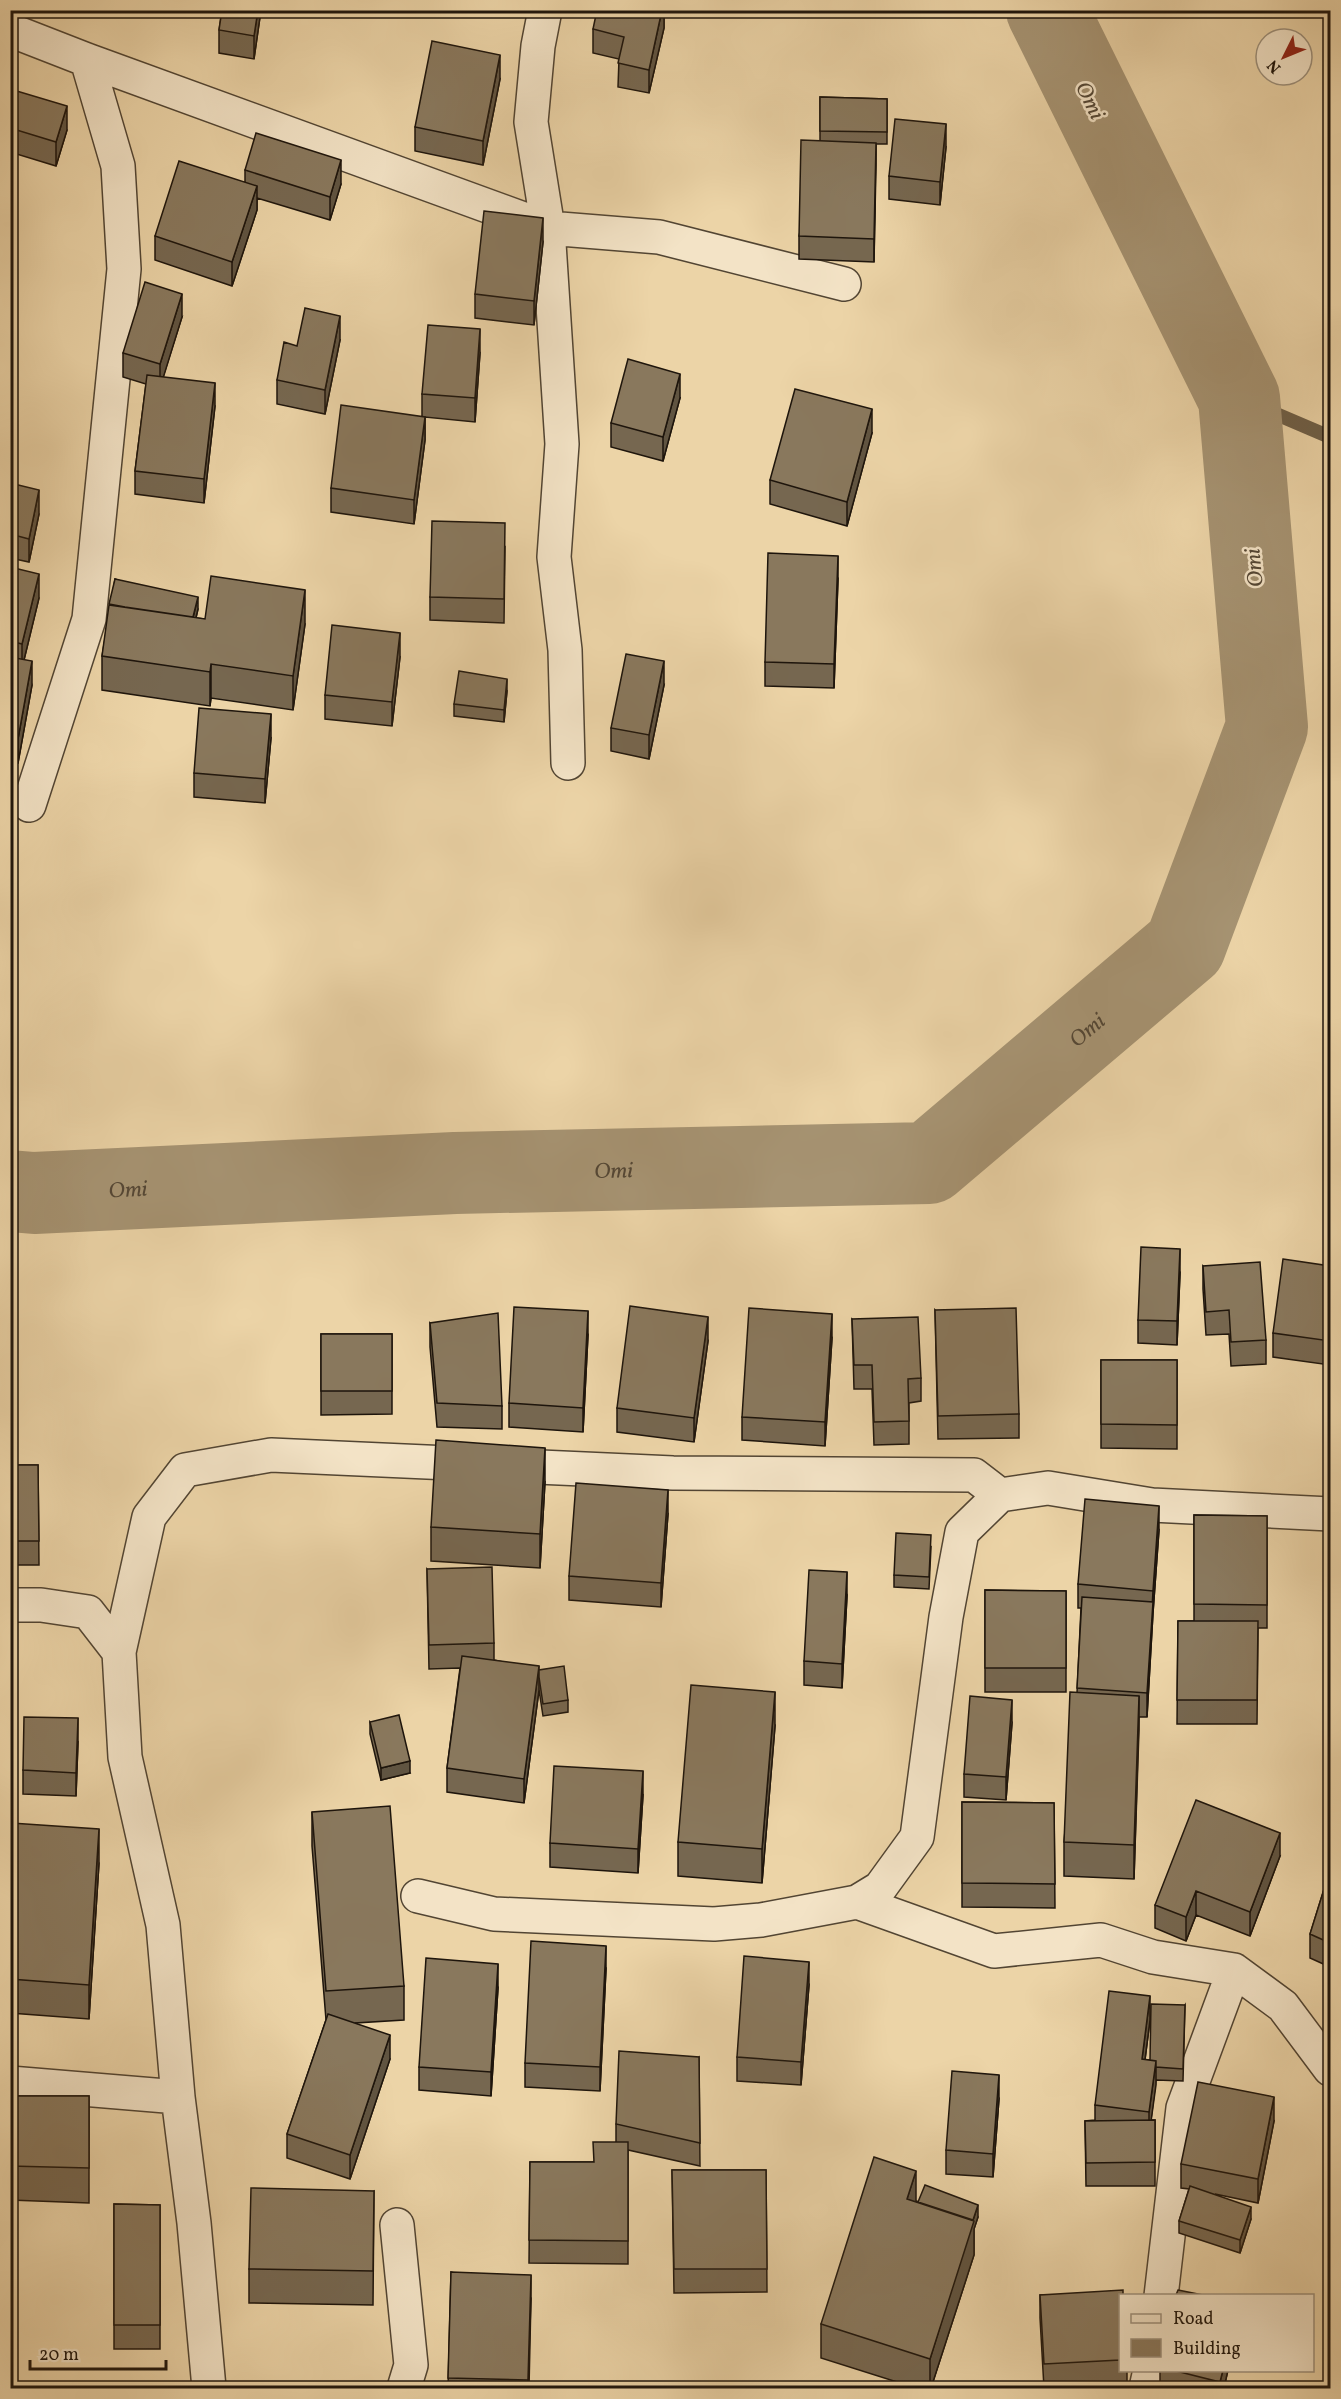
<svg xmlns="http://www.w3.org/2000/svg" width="1341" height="2399" font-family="Vollkorn,serif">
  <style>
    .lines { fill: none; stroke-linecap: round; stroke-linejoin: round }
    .stream { stroke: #706149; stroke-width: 14 }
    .river { stroke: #a69372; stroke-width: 82 }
    .minor-casing { stroke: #524533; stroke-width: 36 }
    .minor { stroke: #f3e3c6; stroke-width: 33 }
    .wall { fill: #766750; stroke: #1e150c; stroke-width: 1.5 }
    .shaded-wall { fill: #605441; stroke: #1e150c; stroke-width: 1.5 }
    .building { fill: #89785d; stroke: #1e150c; stroke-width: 1.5 }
    .labels { text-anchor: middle; stroke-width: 5; stroke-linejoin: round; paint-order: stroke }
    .water-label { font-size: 22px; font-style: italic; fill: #544735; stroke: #f3e3c6 }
  </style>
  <rect width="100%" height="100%" fill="#ecd4a7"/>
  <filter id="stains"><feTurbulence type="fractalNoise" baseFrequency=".00333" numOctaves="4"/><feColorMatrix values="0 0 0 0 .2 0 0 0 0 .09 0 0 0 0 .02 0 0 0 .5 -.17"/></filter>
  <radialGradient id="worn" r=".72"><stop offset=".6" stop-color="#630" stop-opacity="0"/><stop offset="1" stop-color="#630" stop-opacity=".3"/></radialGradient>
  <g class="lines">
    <path class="stream" d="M 1239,398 L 1330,437"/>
    <path class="river" id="s1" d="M 10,1191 L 34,1193 L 455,1173 L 929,1163 L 1185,946 L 1267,727 L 1239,398 L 1047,10"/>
    <defs>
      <path id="minor" d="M 545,10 L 538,46 L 531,122 L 548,228 L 562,444 L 554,557 L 565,650 L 568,763
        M 10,30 L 87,60 L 548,228 L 659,237 L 844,284
        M 29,805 L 89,619 L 124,269 L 118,166 L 87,60
        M 10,1605 L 41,1605 L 88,1612 L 119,1652 L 125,1757 L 163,1925 L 178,2097
        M 119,1652 L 149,1517 L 185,1470 L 271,1455 L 673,1473 L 974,1475 L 1000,1495
        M 418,1896 L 494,1914 L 714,1924 L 761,1920 L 857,1902 L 994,1951 L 1101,1940 L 1153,1957 L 1234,1970 L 1283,2006 L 1330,2069
        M 857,1902 L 880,1888 L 917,1837 L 946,1617 L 962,1532 L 1000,1495 L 1048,1488 L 1152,1505 L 1330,1514
        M 10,2083 L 178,2097 L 194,2223 L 209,2388
        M 397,2225 L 411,2365 L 404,2388
        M 1161,2296 L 1183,2108 L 1234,1970
        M 1146,2388 L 1150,2370"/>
    </defs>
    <use href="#minor" class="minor-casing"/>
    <use href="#minor" class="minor"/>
  </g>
  <path class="wall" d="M 222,10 L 261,10 L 254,59 L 219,53 L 219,30 Z
    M 664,10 L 664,28 L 649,93 L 618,87 L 619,59 L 593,53 L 593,29 Z
    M 500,79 L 483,165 L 415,151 L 415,127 Z
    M 10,89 L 67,130 L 56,166 L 10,152 Z
    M 820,97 L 887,99 L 887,144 L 876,144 L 874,262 L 799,259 L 799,236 L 820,141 Z
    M 946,147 L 940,205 L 889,199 L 889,176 Z
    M 245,170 L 341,184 L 330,220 L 257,198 L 257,210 L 232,286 L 155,260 L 155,236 L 245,182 Z
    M 543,242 L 534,325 L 475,318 L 475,294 Z
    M 182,317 L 163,377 L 215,406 L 204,503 L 135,494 L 135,471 L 146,384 L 123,377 L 123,353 Z
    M 340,340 L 325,414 L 277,404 L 277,380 L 297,346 Z
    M 480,353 L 475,422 L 425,417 L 425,440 L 414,524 L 331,512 L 331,488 L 422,416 L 422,394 Z
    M 680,398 L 663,461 L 611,447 L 611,423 Z
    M 872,433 L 847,526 L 770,504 L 770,480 Z
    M 10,483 L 39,514 L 29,562 L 10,558 Z
    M 505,547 L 504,623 L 430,620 L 430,597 Z
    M 10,567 L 39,598 L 24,660 L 32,685 L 18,763 L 10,761 Z
    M 115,579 L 198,609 L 196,618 L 205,619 L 305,624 L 293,710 L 211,698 L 210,706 L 102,690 L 102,656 Z
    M 838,579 L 834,688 L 765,686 L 765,662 Z
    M 400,657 L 392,726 L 325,719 L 325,695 Z
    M 664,685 L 649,759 L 611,751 L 611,728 Z
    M 507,691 L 504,722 L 454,716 L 454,704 Z
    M 271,738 L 265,803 L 194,797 L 194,773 Z
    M 1203,1266 L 1266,1340 L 1266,1364 L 1231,1366 L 1229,1334 L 1206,1335 L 1203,1289 Z
    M 1330,1266 L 1330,1365 L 1273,1357 L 1273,1333 Z
    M 1180,1273 L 1177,1345 L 1138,1343 L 1138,1320 Z
    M 935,1310 L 1019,1414 L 1019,1438 L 938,1439 Z
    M 852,1319 L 921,1378 L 921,1401 L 909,1403 L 909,1444 L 874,1445 L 872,1389 L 854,1389 Z
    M 430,1323 L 502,1406 L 502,1429 L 437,1427 L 430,1347 Z
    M 321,1334 L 392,1334 L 392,1414 L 321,1415 Z
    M 588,1335 L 583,1432 L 509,1427 L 509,1403 Z
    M 832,1338 L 825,1446 L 742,1440 L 742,1417 Z
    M 708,1341 L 694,1442 L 617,1432 L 617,1408 Z
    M 1101,1360 L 1177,1360 L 1177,1449 L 1101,1448 Z
    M 10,1465 L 38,1465 L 39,1565 L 10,1565 Z
    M 545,1482 L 540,1568 L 431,1561 L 431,1527 Z
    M 668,1514 L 661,1607 L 569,1600 L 569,1576 Z
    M 1194,1515 L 1267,1516 L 1267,1628 L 1258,1628 L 1257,1724 L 1177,1724 L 1178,1621 L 1194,1621 Z
    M 1159,1530 L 1153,1613 L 1147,1717 L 1139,1717 L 1134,1879 L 1064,1876 L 1064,1842 L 1077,1693 L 1081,1608 L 1078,1608 L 1078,1584 Z
    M 931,1547 L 929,1589 L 894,1587 L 894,1575 Z
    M 427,1569 L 494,1643 L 494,1660 L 539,1670 L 568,1700 L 568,1712 L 543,1716 L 539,1690 L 524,1803 L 447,1792 L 447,1768 L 460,1668 L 429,1669 Z
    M 985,1590 L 1066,1591 L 1066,1692 L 985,1692 Z
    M 847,1596 L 842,1688 L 804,1685 L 804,1661 Z
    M 370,1722 L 410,1773 L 381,1780 L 370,1734 Z
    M 1012,1723 L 1006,1800 L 964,1797 L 964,1774 Z
    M 775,1726 L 762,1883 L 678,1876 L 678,1842 Z
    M 78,1742 L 76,1796 L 23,1794 L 23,1770 Z
    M 643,1795 L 638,1873 L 550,1867 L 550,1843 Z
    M 962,1802 L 1054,1803 L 1055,1908 L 962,1907 Z
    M 312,1812 L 404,1986 L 404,2020 L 356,2023 L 390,2059 L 350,2179 L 287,2158 L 287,2134 L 326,2020 L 312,1846 Z
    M 11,1823 L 99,1863 L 89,2019 L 10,2013 Z
    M 1280,1856 L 1250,1936 L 1196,1915 L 1186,1941 L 1155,1928 L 1155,1905 Z
    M 1330,1870 L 1330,1967 L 1310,1958 L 1310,1934 Z
    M 606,1969 L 600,2091 L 525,2087 L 525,2063 Z
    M 809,1985 L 801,2085 L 737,2081 L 737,2057 Z
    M 498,1988 L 491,2096 L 419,2090 L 419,2067 Z
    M 1185,2005 L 1183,2081 L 1156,2080 L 1151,2120 L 1155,2120 L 1155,2186 L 1086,2186 L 1085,2121 L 1095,2120 L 1095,2105 L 1150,2020 L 1145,2060 L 1150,2060 Z
    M 699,2057 L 700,2166 L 628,2150 L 628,2264 L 529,2263 L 530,2162 L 593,2162 L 616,2142 L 616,2124 Z
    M 10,2096 L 89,2096 L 89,2203 L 10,2200 Z
    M 999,2099 L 993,2177 L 946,2174 L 946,2150 Z
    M 1274,2121 L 1258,2203 L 1215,2194 L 1251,2219 L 1240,2253 L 1179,2233 L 1179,2221 L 1189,2189 L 1181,2188 L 1181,2164 Z
    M 672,2170 L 766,2170 L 767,2292 L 674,2293 Z
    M 374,2191 L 373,2305 L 249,2303 L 249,2269 Z
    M 916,2201 L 978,2217 L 974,2229 L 974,2255 L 931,2388 L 916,2388 L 821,2358 L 821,2324 Z
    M 114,2204 L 160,2205 L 160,2349 L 114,2349 Z
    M 451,2272 L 531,2298 L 529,2388 L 448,2388 Z
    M 1040,2295 L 1120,2295 L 1120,2370 L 1127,2370 L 1127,2384 L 1044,2388 L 1040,2318 Z
    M 1160,2370 L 1228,2370 L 1224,2388 L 1160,2388 Z"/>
  <path class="shaded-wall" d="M 258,10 L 261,10 L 254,59 L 254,36 Z
    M 662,10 L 664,10 L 664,28 L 649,93 L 649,70 Z
    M 500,55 L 500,79 L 483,165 L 483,141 Z
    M 67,106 L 67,130 L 56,166 L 56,142 Z
    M 946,124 L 946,147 L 940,205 L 940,182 Z
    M 876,143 L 876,166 L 874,262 L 874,239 Z
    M 341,160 L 341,184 L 330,220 L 330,197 Z
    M 257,186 L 257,210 L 232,286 L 232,262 Z
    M 543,218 L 543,242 L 534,325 L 534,301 Z
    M 182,294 L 182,317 L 160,388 L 160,364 Z
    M 340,316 L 340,340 L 325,414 L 325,390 Z
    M 480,329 L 480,353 L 475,422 L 475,398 Z
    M 680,374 L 680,398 L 663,461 L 663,437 Z
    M 215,383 L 215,406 L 204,503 L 204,479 Z
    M 872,409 L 872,433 L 847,526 L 847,502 Z
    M 425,417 L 425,440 L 414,524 L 414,500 Z
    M 39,490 L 39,514 L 29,562 L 29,539 Z
    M 838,556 L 838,579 L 834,688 L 834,664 Z
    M 39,574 L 39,598 L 22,668 L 22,644 Z
    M 305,590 L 305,624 L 293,710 L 293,676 Z
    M 198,597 L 198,609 L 192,634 L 192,622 Z
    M 400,633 L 400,657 L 392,726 L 392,702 Z
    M 32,661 L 32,685 L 18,763 L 18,739 Z
    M 664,661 L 664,685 L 649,759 L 649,735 Z
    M 211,664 L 211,698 L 210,706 L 210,672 Z
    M 507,679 L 507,691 L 504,722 L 504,710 Z
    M 271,714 L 271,738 L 265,803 L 265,779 Z
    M 1180,1249 L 1180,1273 L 1177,1345 L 1177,1321 Z
    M 588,1311 L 588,1335 L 583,1432 L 583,1408 Z
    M 832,1314 L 832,1338 L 825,1446 L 825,1422 Z
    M 708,1317 L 708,1341 L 694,1442 L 694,1418 Z
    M 545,1448 L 545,1482 L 540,1568 L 540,1534 Z
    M 668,1490 L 668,1514 L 661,1607 L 661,1583 Z
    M 1159,1506 L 1159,1530 L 1153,1613 L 1147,1717 L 1147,1693 L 1153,1591 Z
    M 847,1572 L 847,1596 L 842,1688 L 842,1664 Z
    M 539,1666 L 539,1690 L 524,1803 L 524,1779 Z
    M 775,1692 L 775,1726 L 762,1883 L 762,1849 Z
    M 1139,1696 L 1139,1730 L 1134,1879 L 1134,1845 Z
    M 1012,1700 L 1012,1723 L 1006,1800 L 1006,1777 Z
    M 78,1718 L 78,1742 L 76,1796 L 76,1773 Z
    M 410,1761 L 410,1773 L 381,1780 L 381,1768 Z
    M 643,1771 L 643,1795 L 638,1873 L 638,1849 Z
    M 99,1829 L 99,1863 L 89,2019 L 89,1985 Z
    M 1280,1833 L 1280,1856 L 1250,1936 L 1250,1912 Z
    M 1196,1891 L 1196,1915 L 1186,1941 L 1186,1917 Z
    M 606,1946 L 606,1969 L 600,2091 L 600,2067 Z
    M 809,1962 L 809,1985 L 801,2085 L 801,2062 Z
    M 498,1964 L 498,1988 L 491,2096 L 491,2072 Z
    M 1150,1996 L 1150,2020 L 1142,2083 L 1142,2059 Z
    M 390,2035 L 390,2059 L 350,2179 L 350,2155 Z
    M 1156,2061 L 1156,2085 L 1149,2136 L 1149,2112 Z
    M 999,2075 L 999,2099 L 993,2177 L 993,2154 Z
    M 1274,2097 L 1274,2121 L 1258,2203 L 1258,2179 Z
    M 916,2171 L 916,2205 L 907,2199 Z
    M 978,2205 L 978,2217 L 974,2229 L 974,2255 L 931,2388 L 930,2388 L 930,2359 L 968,2236 Z
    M 1251,2207 L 1251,2219 L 1240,2253 L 1240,2240 Z
    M 531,2275 L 531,2298 L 528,2388 L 528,2380 Z
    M 1223,2370 L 1228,2370 L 1224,2388 L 1220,2388 L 1220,2382 Z"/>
  <path class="building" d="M 222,10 L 258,10 L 254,36 L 219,30 Z
    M 597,10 L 662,10 L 649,70 L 618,63 L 624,37 L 593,29 Z
    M 432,41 L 500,55 L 483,141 L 415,127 Z
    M 10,89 L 67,106 L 56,142 L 10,128 Z
    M 820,97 L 887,99 L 887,132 L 820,131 Z
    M 895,119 L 946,124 L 940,182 L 889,176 Z
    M 256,133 L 341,160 L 330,197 L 245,170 Z
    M 801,140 L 876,143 L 874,239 L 799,236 Z
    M 179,161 L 257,186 L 232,262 L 155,236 Z
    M 484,211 L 543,218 L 534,301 L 475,294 Z
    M 145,282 L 182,294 L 160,364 L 123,353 Z
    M 305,308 L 340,316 L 325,390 L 277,380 L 284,342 L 297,346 Z
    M 428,325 L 480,329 L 475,398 L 422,394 Z
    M 628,359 L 680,374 L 663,437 L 611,423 Z
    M 147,375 L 215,383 L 204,479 L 135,471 Z
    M 795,389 L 872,409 L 847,502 L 770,480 Z
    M 341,405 L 425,417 L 414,500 L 331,488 Z
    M 10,483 L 39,490 L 29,539 L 10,534 Z
    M 432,521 L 505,523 L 504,599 L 430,597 Z
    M 768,553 L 838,556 L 834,664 L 765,662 Z
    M 10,567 L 39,574 L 22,644 L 10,641 Z
    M 211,576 L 305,590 L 293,676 L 211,664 L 210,672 L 102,656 L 109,605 L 205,619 Z
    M 115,579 L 198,597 L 193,617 L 125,607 L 109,604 Z
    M 332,625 L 400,633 L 392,702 L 325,695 Z
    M 626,654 L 664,661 L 649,735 L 611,728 Z
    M 10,657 L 32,661 L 18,739 L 10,738 Z
    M 459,671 L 507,679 L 504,710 L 454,704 Z
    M 199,708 L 271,714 L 265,779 L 194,773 Z
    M 1141,1247 L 1180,1249 L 1177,1321 L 1138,1320 Z
    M 1283,1259 L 1330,1266 L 1330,1341 L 1273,1333 Z
    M 1260,1262 L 1266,1340 L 1231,1342 L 1229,1310 L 1206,1312 L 1203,1266 Z
    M 630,1306 L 708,1317 L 694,1418 L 617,1408 Z
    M 514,1307 L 588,1311 L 583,1408 L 509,1403 Z
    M 749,1308 L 832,1314 L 825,1422 L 742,1417 Z
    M 1016,1308 L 1019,1414 L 938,1416 L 935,1310 Z
    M 498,1313 L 502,1406 L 437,1403 L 430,1323 Z
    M 918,1317 L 921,1378 L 908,1379 L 909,1421 L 874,1422 L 872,1365 L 854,1365 L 852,1319 Z
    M 321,1334 L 392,1334 L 392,1391 L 321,1391 Z
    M 1101,1360 L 1177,1360 L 1177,1425 L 1101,1424 Z
    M 436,1440 L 545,1448 L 540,1534 L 431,1527 Z
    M 10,1465 L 38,1465 L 39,1541 L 10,1541 Z
    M 576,1483 L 668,1490 L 661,1583 L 569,1576 Z
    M 1085,1499 L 1159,1506 L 1153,1591 L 1078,1584 Z
    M 1194,1515 L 1267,1516 L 1267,1605 L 1194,1604 Z
    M 896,1533 L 931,1535 L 929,1577 L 894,1575 Z
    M 492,1567 L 494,1643 L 429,1645 L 427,1569 Z
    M 809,1570 L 847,1572 L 842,1664 L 804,1661 Z
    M 985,1590 L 1066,1591 L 1066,1668 L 985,1668 Z
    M 1082,1597 L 1153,1602 L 1147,1693 L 1077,1688 Z
    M 1178,1621 L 1258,1621 L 1257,1700 L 1177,1700 Z
    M 462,1656 L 539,1666 L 524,1779 L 447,1768 Z
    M 564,1666 L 568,1700 L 543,1704 L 539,1677 L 539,1670 Z
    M 691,1685 L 775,1692 L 762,1849 L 678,1842 Z
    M 1070,1692 L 1139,1696 L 1134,1845 L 1064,1842 Z
    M 970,1696 L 1012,1700 L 1006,1777 L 964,1774 Z
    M 399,1715 L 410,1761 L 381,1768 L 370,1722 Z
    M 24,1717 L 78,1718 L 76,1773 L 23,1770 Z
    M 554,1766 L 643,1771 L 638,1849 L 550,1843 Z
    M 1196,1800 L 1280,1833 L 1250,1912 L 1196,1891 L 1186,1917 L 1155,1905 Z
    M 962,1802 L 1054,1803 L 1055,1884 L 962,1883 Z
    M 390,1806 L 404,1986 L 326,1991 L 312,1812 Z
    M 11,1823 L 99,1829 L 89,1985 L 10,1979 Z
    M 1330,1870 L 1330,1943 L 1310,1934 Z
    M 531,1941 L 606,1946 L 600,2067 L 525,2063 Z
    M 744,1956 L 809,1962 L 801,2062 L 737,2057 Z
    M 426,1958 L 498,1964 L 491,2072 L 419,2067 Z
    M 1109,1991 L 1150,1996 L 1142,2059 L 1156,2061 L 1149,2112 L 1095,2105 Z
    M 1151,2004 L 1185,2005 L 1183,2069 L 1156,2067 L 1156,2061 L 1150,2060 Z
    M 328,2014 L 390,2035 L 350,2155 L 287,2134 Z
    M 619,2051 L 699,2057 L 700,2143 L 616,2124 Z
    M 952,2071 L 999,2075 L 993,2154 L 946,2150 Z
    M 1198,2082 L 1274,2097 L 1258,2179 L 1181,2164 Z
    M 10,2096 L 89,2096 L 89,2168 L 10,2166 Z
    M 1155,2120 L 1155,2162 L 1086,2163 L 1085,2121 Z
    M 593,2142 L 628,2142 L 628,2241 L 529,2240 L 530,2162 L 594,2162 Z
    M 874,2157 L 916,2171 L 907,2199 L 974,2221 L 930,2359 L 821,2324 Z
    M 672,2170 L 766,2170 L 767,2269 L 674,2269 Z
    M 925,2185 L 978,2205 L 973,2220 L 918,2202 Z
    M 1190,2186 L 1251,2207 L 1240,2240 L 1179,2221 Z
    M 251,2188 L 374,2191 L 373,2271 L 249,2269 Z
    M 114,2204 L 160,2205 L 160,2325 L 114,2325 Z
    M 451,2272 L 531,2275 L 528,2380 L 448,2378 Z
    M 1123,2290 L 1123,2295 L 1120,2295 L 1120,2360 L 1044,2364 L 1040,2295 Z
    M 1178,2290 L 1203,2295 L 1176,2295 Z
    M 1172,2370 L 1223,2370 L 1220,2382 Z"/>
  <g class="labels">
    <g class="water-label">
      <text transform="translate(1091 100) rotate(64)" y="8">Omi</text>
      <text transform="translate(1253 568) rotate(-95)" y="8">Omi</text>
      <text dy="8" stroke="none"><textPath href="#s1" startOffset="1126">Omi</textPath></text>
      <text dy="8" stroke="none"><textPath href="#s1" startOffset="604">Omi</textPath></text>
      <text dy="8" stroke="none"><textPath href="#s1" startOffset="118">Omi</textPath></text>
    </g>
  </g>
  <rect width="1341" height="2399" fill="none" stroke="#ecd4a7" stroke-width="36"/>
  <rect x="12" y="12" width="1317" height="2375" fill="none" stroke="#1e150c" stroke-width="3"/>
  <rect x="18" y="18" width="1305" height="2363" fill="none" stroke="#1e150c" stroke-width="1.5"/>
  <rect x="1119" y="2294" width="195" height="78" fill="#f3e3c6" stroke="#9e917c" stroke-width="1.5"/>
  <rect x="1131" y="2314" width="30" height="9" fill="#f3e3c6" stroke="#9e917c" stroke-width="1.5"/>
  <text x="1173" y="2324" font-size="18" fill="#1e150c">Road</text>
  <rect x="1131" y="2339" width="30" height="18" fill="#89785d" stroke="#9e917c" stroke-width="1.5"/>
  <text x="1173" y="2354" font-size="18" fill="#1e150c">Building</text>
  <g transform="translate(1284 57) rotate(227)"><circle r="28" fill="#f3e3c6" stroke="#9e917c" stroke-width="1.5"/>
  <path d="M0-4.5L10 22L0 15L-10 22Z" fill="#8f2418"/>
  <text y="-9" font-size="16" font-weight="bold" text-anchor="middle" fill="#1e150c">N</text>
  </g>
  <path d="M30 2360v9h136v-9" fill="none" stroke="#1e150c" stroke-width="3"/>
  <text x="39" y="2360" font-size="18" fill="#1e150c" stroke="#f3e3c6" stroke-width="4.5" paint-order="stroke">20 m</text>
  <rect width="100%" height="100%" filter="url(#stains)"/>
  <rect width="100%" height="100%" fill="url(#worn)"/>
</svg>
